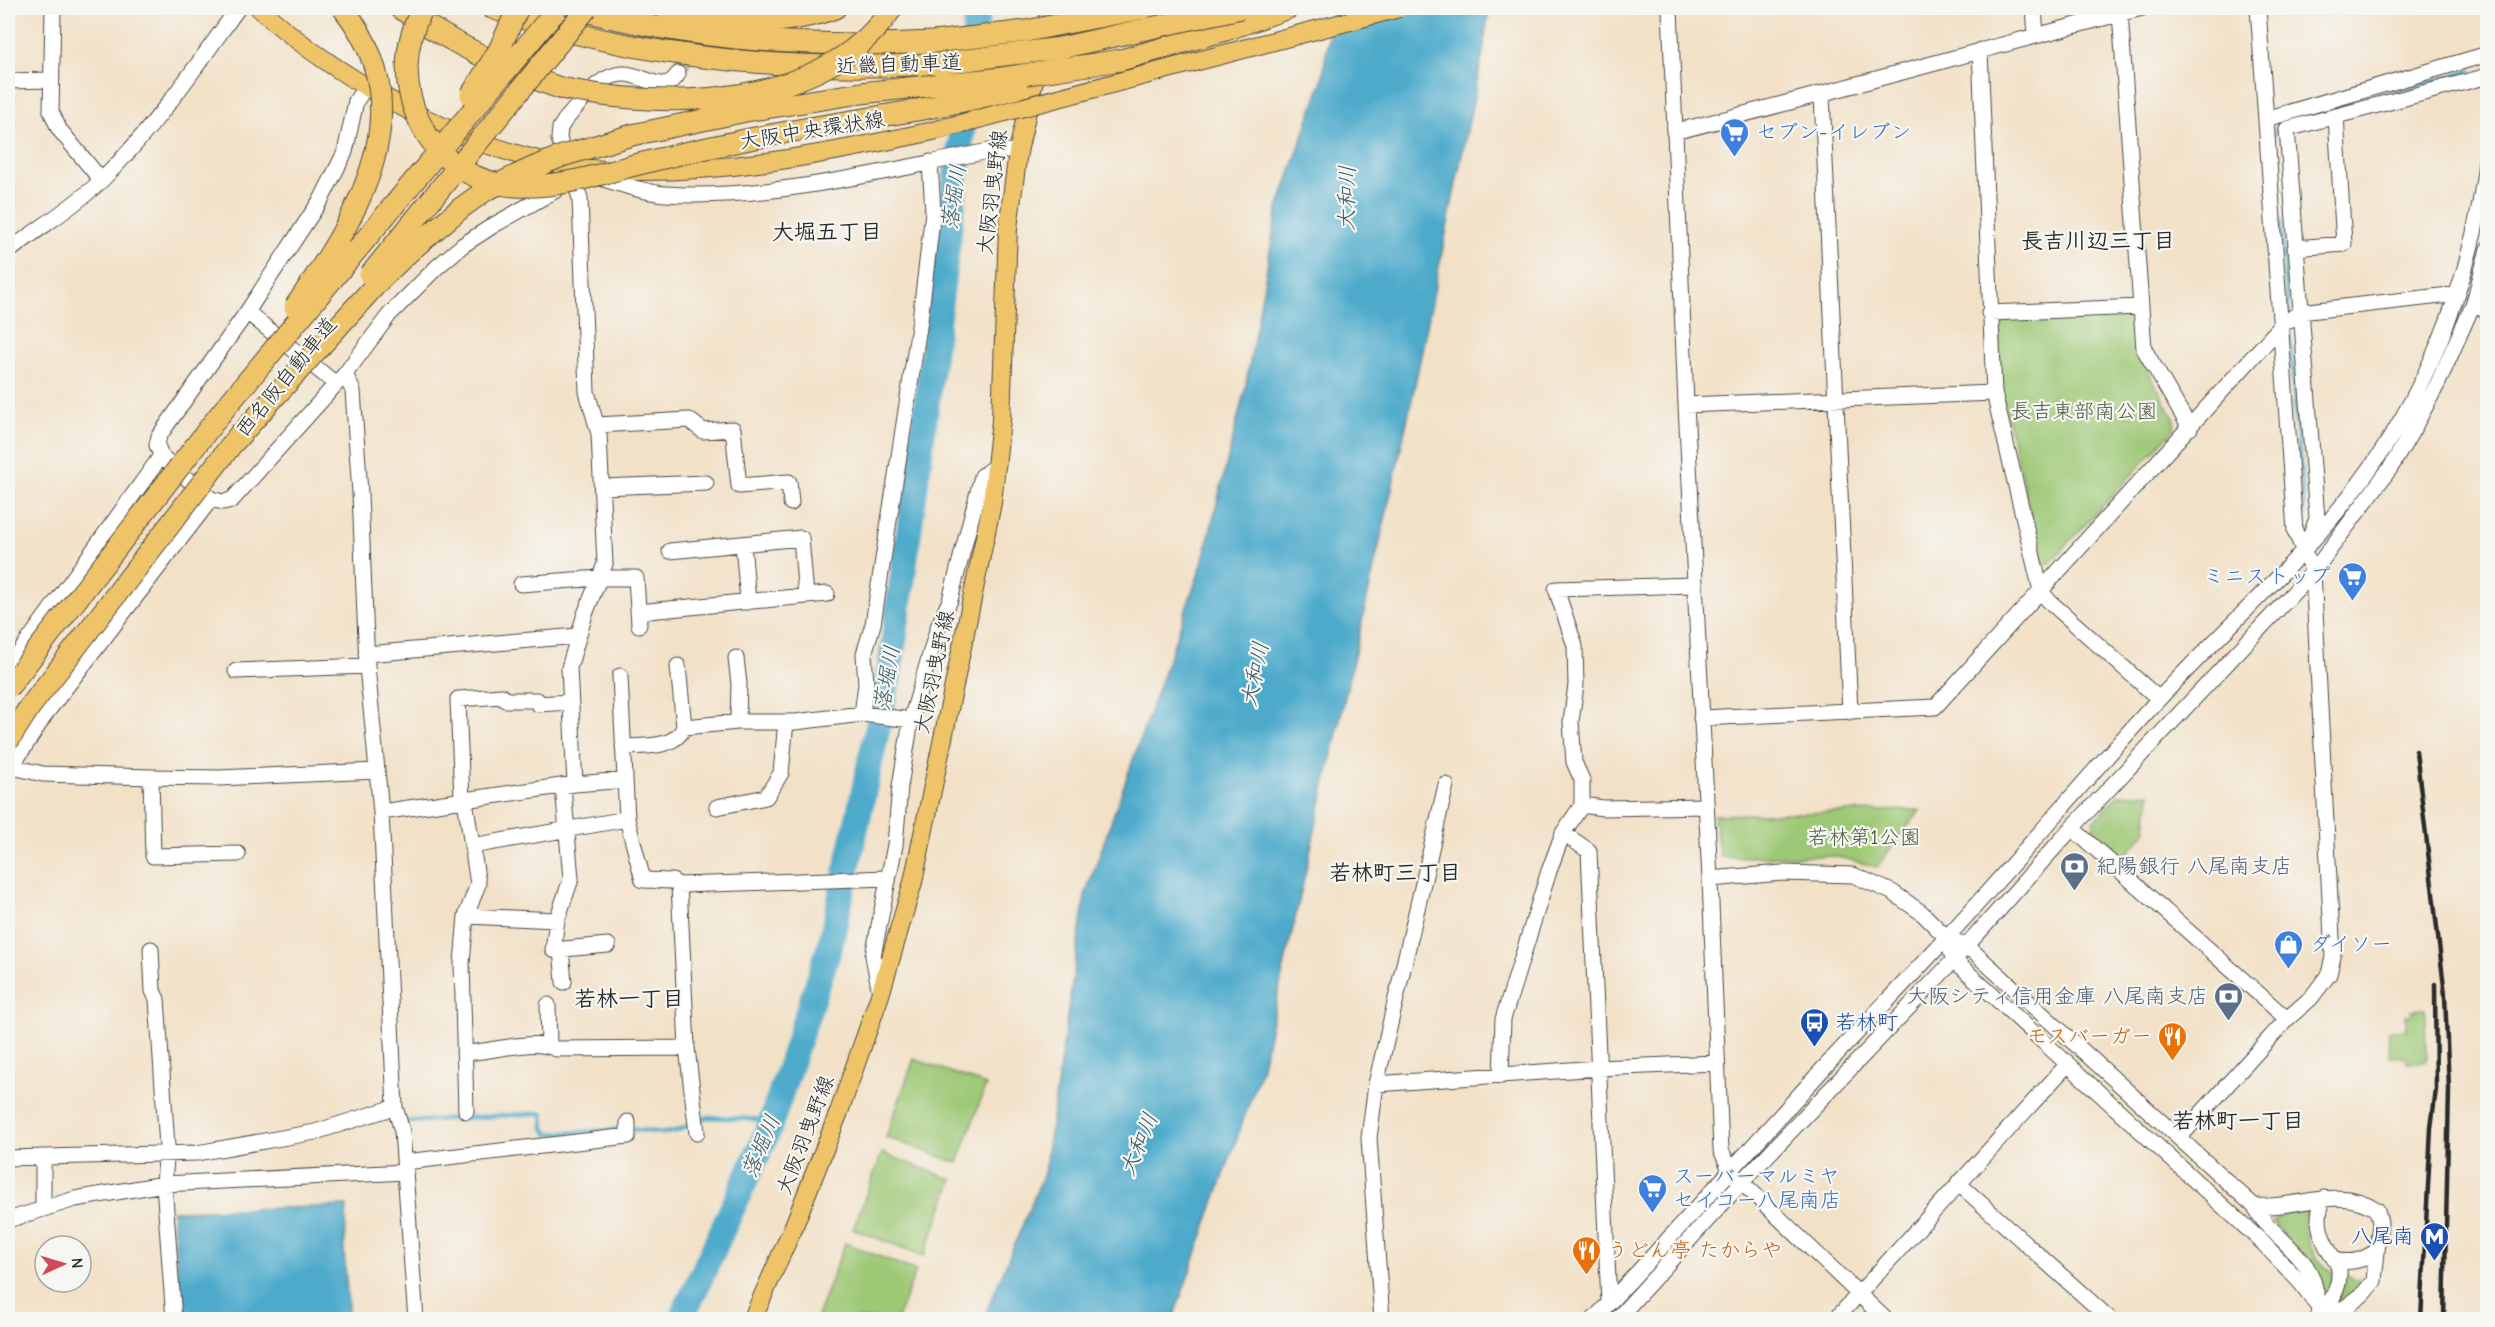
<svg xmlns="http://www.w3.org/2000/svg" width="2495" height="1327" font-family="'Comic Neue','Klee One',sans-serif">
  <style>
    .green { fill: #9dc875; stroke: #647a50; stroke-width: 1.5 }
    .water { fill: #4daacb; stroke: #3c6a7b; stroke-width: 1.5 }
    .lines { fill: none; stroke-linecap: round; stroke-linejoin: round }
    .stream { stroke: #4daacb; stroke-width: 4.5 }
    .river { stroke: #4daacb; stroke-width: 26 }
    .minor-tunnel { stroke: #cabda8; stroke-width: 15; stroke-dasharray: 15 8; stroke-linecap: butt }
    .minor-casing { stroke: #494642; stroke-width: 17 }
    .major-casing { stroke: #494642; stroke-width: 20 }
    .highway-casing { stroke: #494642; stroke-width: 23 }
    .minor { stroke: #fff; stroke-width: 15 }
    .major { stroke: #efc469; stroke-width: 18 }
    .highway { stroke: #efc469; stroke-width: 21 }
    .rail { stroke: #2b2b2b; stroke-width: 4.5 }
    .major-bridge-casing { stroke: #494642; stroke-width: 20; stroke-linecap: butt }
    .highway-bridge-casing { stroke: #494642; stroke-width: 23; stroke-linecap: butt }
    .major-bridge { stroke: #efc469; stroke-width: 18 }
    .highway-bridge { stroke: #efc469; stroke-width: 21 }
    .labels { text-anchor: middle; stroke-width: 4.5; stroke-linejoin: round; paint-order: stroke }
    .street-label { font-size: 21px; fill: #2b2b2b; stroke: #f6f6f2 }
    .shop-label { font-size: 21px; fill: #366cbe; stroke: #f6f6f2; text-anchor: start }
    .park-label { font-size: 21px; fill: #4d5a41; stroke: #f6f6f2 }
    .service-label { font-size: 21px; fill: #4e5e75; stroke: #f6f6f2; text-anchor: start }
    .transit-label { font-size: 21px; fill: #164399; stroke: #f6f6f2; text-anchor: start }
    .food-label { font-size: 21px; fill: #c56008; stroke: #f6f6f2; text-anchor: end }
    .water-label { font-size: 22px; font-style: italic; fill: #375763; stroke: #f6f6f2 }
    .neighbourhood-label { font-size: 22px; font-weight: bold; fill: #2b2b2b; stroke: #f6f6f2 }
  </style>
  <rect width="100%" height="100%" fill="#f6f6f2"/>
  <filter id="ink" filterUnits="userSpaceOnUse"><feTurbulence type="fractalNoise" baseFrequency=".0167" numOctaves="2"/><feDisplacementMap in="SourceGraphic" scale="12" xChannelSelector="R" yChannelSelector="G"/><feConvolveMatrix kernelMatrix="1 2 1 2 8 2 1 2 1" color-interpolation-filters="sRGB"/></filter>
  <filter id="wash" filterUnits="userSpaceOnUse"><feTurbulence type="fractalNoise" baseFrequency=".008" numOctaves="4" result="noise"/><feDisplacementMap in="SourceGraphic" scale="24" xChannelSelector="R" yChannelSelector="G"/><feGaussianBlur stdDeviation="1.35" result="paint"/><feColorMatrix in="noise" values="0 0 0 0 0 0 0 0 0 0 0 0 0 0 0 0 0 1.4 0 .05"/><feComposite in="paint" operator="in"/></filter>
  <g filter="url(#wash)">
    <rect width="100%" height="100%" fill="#f2e1c7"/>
    <path class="green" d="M 2135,315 L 2137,351 L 2175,420 L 2174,429 L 2049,564 L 2042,562 L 2002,396 L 1998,326 L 2005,320 Z
      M 2150,793 L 2146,831 L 2122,859 L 2093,834 L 2094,821 L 2118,795 Z
      M 1920,810 L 1877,867 L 1835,856 L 1720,857 L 1714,815 Z
      M 2425,1009 L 2426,1061 L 2407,1063 L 2406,1056 L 2390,1057 L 2388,1031 L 2406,1029 L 2406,1015 L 2411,1015 L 2412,1010 Z
      M 914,1059 L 986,1085 L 958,1163 L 886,1137 Z
      M 882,1153 L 953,1180 L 924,1256 L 853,1229 Z
      M 2307,1211 C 2300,1233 2313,1261 2333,1272 L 2329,1292 L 2325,1295 L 2320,1282 L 2273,1221 L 2282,1215 Z
      M 845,1243 L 916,1271 L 897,1319 L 816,1319 Z
      M 2346,1274 L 2353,1280 L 2365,1279 L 2361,1287 L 2335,1309 Z"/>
    <path class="water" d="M 1333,8 L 1489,8 L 1483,52 L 1412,399 L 1261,1070 L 1173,1319 L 983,1320 L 1044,1173 L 1085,896 L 1202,564 L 1245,389 L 1277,212 L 1322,80 Z
      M 347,1206 L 344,1252 L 349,1319 L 182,1319 L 172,1211 Z"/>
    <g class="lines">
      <path class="stream" d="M 2273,135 L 2279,124 L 2471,71
        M 2280,221 L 2289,317
        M 2289,326 L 2304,514
        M 403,1122 L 543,1113 L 544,1128 L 548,1134 L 623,1129
        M 632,1129 L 663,1133 L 677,1131 L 708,1117 L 772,1120"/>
      <path class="river" d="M 681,1320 L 768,1131 L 830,946 L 889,676 L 924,423 L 978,8"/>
    </g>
  </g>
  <g filter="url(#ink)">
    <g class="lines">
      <path class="minor-tunnel" d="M 678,74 L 705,8"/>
      <defs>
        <path id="minor" d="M 53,8 L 51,111 L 59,129 L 101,180
          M 1670,8 L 1686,405 L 1710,879 L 1721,1150 L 1731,1172 L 1886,1320
          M 2034,8 L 2036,35
          M 2487,8 L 2488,9
          M 2120,13 L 2144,349 L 2190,428
          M 1980,50 L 1994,393 L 2041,591 L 2049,601 L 2159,699
          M 8,81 L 50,80
          M 366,86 L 356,101 L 345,152 L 322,198 L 247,312 L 159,436 L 157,445 L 161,456 L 211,499 L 223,502 L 232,500 L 345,374 L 389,315 L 437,267 L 463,245 L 494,225 L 556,190 L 561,184
          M 1822,95 L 1850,712
          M 2266,119 L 2488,54
          M 1674,132 C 1831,93 1986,48 2142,8
          M 594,176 C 617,183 641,192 665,194 C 769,201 892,169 995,150 L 1018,152
          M 2295,248 L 2344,244 L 2336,117
          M 8,252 C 38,228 74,207 102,180 C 154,128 196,67 238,8
          M 2474,302 L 2488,313
          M 247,312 L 336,384
          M 1989,313 L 2141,307
          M 345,374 L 353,391 L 360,493 L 367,666 L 381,812 L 395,1107 L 402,1131 L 416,1320
          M 1686,405 L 1994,393
          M 597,425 L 689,420 L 703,431 L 733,429 L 739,486 L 789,482 L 791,503
          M 602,487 L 706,483
          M 2309,540 L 2317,518 L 2287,129 L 2488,76
          M 743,544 L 748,602
          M 670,551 L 801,538 L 806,596
          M 521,584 L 599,578 L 636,578 L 639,625
          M 1695,585 L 1556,589 L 1575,646 L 1576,685 L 1571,722 L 1574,762 L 1582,780 L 1582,805 L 1603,808 L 1706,806
          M 638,612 L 827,594
          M 366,654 L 578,636
          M 736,658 L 739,684 L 738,722
          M 678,666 L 684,727
          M 8,669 L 161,456
          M 236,671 L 367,666
          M 620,676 L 627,819 L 643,880 L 672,881 L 679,885 L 687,1048 L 697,1133
          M 862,714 L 866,684 L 864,654 L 873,624 L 920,320 L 933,212 L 930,162
          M 1701,718 L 1935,707 L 2281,326 L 2300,312 L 2458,294
          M 623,747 C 644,746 675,749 684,727 L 738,722 L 795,722 L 862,714 L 911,720
          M 8,766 L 43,774 L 151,777 L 219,778 L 377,771
          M 8,772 L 47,712 L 211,499
          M 151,777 L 153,856 L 238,854
          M 575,784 L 569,668 L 585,614 L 605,564 L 599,434 L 587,392 L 580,198 L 559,139 L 560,128 L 565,120 C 581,103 597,75 623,74 C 643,73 664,97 678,74
          M 563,786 L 571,879 L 557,920 L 553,950 L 608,945
          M 462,800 L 458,699 L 502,696 L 505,700 L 537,700 L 538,704 L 570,702
          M 465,800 L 478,884 L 466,916 L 462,963 L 466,1111
          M 717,807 L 766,797 L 781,773 L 786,722
          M 381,812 L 575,784 L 625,780
          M 2072,828 L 2287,1019
          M 1563,833 L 1589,851 L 1609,1303
          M 472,846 L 627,819
          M 1710,879 L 1782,873 L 1853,875 L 1892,892 L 1922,913 L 1947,938 L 1967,946 L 2254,1206 C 2266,1229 2291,1244 2306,1266 C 2317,1282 2317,1301 2320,1320
          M 679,885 L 888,878
          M 466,916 L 557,920
          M 151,949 L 153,991 L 157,999 L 167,1146 L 164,1184 L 174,1320
          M 561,950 L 564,982
          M 1951,952 L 1954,960 L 2262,1242 L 2300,1282 L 2315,1302
          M 880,993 L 873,956 L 895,845 L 900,786 L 911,720 L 938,627 L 950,600 L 982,476 L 998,464
          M 548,1005 L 549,1045
          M 464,1053 C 491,1053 532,1037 556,1049 L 687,1048
          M 1501,1076 L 1503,1019 L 1549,871 L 1563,833 L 1582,805
          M 1376,1084 L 1598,1068 L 1716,1063
          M 2179,1138 L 2287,1019 L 2311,998 L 2329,974 L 2333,957 L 2313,572 L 2295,531 L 2258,8
          M 43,1157 L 43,1208
          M 8,1158 L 197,1153 L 315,1132 L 395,1107
          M 405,1162 L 628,1136 L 628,1122
          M 1958,1183 L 2111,1320
          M 2254,1206 C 2294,1210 2340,1184 2377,1210 L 2380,1222 L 2374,1281 L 2362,1295 L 2346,1307 L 2320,1318
          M 8,1220 L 75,1199 L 164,1184 L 406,1172
          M 2338,1261 C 2354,1263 2363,1260 2377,1251
          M 2320,1318 C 2328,1305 2339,1291 2339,1275 C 2340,1263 2334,1260 2329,1251 C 2319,1233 2315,1217 2324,1198
          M 1382,1320 L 1369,1138 L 1376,1084 L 1446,785
          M 1593,1320 C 1675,1234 1753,1145 1833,1058 C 1871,1017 1910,978 1947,937 C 2019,859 2086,778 2158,700 C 2235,617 2322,544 2384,448 C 2442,358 2479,250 2488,143
          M 1616,1320 L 1742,1182 L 1954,960 L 2072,828 L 2313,572 L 2391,467 L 2416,424 L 2438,383 L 2474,302 L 2488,249
          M 1835,1320 L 2066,1066"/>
        <path id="major" d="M 259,8 C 344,86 487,163 604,170
          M 632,171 C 734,172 833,153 933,131
          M 752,1320 L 793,1228 L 839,1112 L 880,995 L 913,882 L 992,503 L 1001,420 L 1008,228 L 1018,152 L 1050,8"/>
        <path id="highway" d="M 400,8 C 450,42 503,69 560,88
          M 492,8 C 634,59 786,72 936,64
          M 574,8 C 692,41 812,48 934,42
          M 669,17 C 720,24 786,27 835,8
          M 1121,60 L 1226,30 L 1288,8"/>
      </defs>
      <use href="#minor" class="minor-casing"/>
      <use href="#major" class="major-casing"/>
      <use href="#highway" class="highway-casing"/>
      <use href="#minor" class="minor"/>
      <use href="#major" class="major"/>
      <use href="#highway" class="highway"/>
      <path class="rail" d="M 2416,751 L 2445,995 L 2449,1089 L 2444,1320
        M 2421,1320 L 2431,1128 L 2436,1089 L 2435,984"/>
      <defs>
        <path id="major-bridge" d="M 933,131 L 1399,8"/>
        <path id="highway-bridge" d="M 423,8 C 381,82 426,180 515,186 C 555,188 593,177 631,166 C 670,156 710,147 750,139 C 838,121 929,112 1017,88
          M 934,42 L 1026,31 L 1144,8
          M 936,64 L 1060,48 L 1241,8
          M 560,88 C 668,110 823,110 892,8
          M 471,95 L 499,50 L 518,8
          M 370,275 L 587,8
          M 295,307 C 357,216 425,111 343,8
          M 234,442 L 381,279 L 409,252 L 461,208 L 486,190 L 530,169 L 562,156 L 632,135 L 746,111 L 861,93 L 1002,78 L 1121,60
          M 8,688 L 221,413 L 553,14
          M 8,741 L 29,708 L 242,431"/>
      </defs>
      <use href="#major-bridge" class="major-bridge-casing"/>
      <use href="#highway-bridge" class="highway-bridge-casing"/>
      <use href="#major-bridge" class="major-bridge"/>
      <use href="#highway-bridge" class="highway-bridge"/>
    </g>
  </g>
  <defs>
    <symbol id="supermarket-pin" viewBox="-11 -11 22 30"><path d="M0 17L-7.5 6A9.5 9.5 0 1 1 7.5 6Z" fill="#3f7fe0" stroke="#f6f6f2"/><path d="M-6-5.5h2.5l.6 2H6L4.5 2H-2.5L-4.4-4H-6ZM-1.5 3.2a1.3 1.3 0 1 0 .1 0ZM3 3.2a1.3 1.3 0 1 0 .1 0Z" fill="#fff"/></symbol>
    <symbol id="bank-pin" viewBox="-11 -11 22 30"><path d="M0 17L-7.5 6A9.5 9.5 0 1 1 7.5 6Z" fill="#5c6f8a" stroke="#f6f6f2"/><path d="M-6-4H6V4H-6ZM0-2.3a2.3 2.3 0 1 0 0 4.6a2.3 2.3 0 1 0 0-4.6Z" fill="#fff"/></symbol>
    <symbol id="shop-pin" viewBox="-11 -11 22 30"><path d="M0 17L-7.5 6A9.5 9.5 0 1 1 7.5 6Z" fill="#3f7fe0" stroke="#f6f6f2"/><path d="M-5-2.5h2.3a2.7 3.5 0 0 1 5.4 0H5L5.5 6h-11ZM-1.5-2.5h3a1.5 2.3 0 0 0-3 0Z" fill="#fff"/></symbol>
    <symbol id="bus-pin" viewBox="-11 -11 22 30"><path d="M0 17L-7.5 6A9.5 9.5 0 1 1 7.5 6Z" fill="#1a4fb4" stroke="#f6f6f2"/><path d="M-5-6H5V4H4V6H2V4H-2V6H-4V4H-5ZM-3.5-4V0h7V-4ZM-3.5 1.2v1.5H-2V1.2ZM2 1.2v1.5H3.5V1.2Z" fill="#fff"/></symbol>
    <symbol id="restaurant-pin" viewBox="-11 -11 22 30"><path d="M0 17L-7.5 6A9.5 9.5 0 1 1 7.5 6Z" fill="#e8710a" stroke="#f6f6f2"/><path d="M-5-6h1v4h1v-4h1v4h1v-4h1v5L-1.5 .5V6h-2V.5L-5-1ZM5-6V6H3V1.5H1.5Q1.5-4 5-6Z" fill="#fff"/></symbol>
    <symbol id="metro-pin" viewBox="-11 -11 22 30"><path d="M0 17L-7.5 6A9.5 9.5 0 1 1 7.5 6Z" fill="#1a4fb4" stroke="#f6f6f2"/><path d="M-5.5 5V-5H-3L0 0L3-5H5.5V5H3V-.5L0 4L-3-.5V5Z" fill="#fff"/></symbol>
  </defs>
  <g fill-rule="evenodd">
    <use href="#supermarket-pin" x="1718" y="116" width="33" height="45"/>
    <use href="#supermarket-pin" x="2336" y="560" width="33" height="45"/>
    <use href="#bank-pin" x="2058" y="850" width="33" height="45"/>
    <use href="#shop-pin" x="2272" y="928" width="33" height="45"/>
    <use href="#bank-pin" x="2212" y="980" width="33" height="45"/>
    <use href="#bus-pin" x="1798" y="1006" width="33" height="45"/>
    <use href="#restaurant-pin" x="2156" y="1020" width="33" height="45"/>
    <use href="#supermarket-pin" x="1636" y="1172" width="33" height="45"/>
    <use href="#metro-pin" x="2418" y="1220" width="33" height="45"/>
    <use href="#restaurant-pin" x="1570" y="1234" width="33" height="45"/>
  </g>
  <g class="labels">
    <g class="street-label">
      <text transform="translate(899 64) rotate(-2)" y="7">近畿自動車道</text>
      <text transform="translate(812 130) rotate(-9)" y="7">大阪中央環状線</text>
      <text transform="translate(992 192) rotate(-83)" y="7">大阪羽曳野線</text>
      <text transform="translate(286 377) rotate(-51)" y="7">西名阪自動車道</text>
      <text transform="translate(934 672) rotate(-78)" y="7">大阪羽曳野線</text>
      <text transform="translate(805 1135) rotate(-69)" y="7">大阪羽曳野線</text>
    </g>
    <g class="shop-label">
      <text x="1756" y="139">セブン-イレブン</text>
      <text x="2331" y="583" text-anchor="end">ミニストップ</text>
      <text x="2310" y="951">ダイソー</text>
      <text x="1673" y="1183">スーバーマルミヤ<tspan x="1673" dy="24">セイコー八尾南店</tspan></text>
    </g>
    <g class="park-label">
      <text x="2084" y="418">長吉東部南公園</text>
      <text x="1864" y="844">若林第1公園</text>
    </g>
    <g class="service-label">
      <text x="2096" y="873">紀陽銀行 八尾南支店</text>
      <text x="2208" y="1003" text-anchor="end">大阪シティ信用金庫 八尾南支店</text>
    </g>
    <g class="transit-label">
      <text x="1835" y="1029">若林町</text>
      <text x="2414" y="1243" text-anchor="end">八尾南</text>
    </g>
    <g class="food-label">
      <text x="2152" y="1043">モスバーガー</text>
      <text x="1607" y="1257" text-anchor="start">うどん亭 たからや</text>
    </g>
    <g class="water-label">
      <text transform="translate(953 197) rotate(-82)" y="8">落堀川</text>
      <text transform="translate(1346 198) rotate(-89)" y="8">大和川</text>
      <text transform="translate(1254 674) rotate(-78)" y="8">大和川</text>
      <text transform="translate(886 678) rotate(-80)" y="8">落堀川</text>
      <text transform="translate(1138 1144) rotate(-67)" y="8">大和川</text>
      <text transform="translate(760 1146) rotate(-67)" y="8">落堀川</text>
    </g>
    <g class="neighbourhood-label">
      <text x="827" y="239">大堀五丁目</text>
      <text x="2098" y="248">長吉川辺三丁目</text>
      <text x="1395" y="880">若林町三丁目</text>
      <text x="629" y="1006">若林一丁目</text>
      <text x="2238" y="1128">若林町一丁目</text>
    </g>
  </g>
  <rect width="2495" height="1327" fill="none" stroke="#f6f6f2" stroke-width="30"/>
  <g transform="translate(63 1264) rotate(86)"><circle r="28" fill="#f6f6f2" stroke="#a5a5a2" stroke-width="1.5"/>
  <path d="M0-4.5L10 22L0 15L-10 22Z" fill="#d1495b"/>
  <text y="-9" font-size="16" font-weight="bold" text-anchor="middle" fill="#2b2b2b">N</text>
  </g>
</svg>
